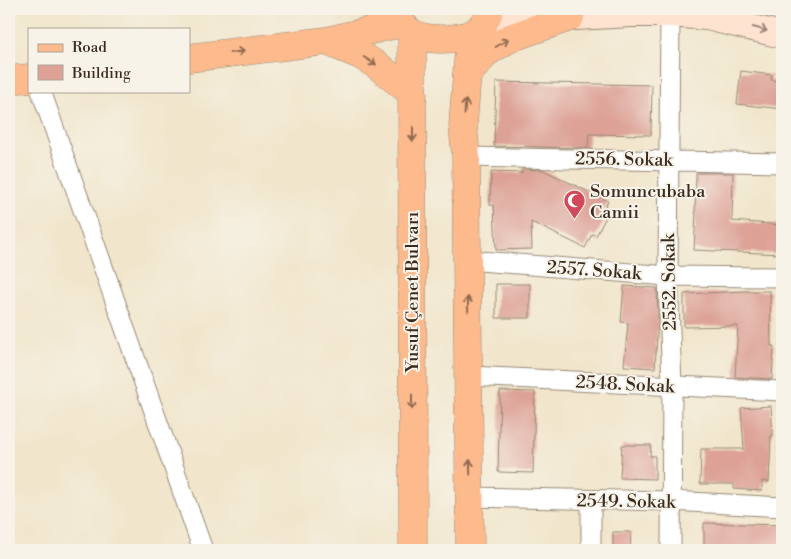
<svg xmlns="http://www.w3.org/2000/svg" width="791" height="559" font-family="'Libre Bodoni',serif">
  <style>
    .building { fill: #dda196 }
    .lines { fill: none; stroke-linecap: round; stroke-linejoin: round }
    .minor-casing { stroke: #968874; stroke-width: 21 }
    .secondary-casing { stroke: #968874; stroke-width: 28 }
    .primary-casing { stroke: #968874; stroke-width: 29 }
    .trunk-casing { stroke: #968874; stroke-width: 29 }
    .minor { stroke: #fff; stroke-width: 19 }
    .secondary { stroke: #fee3d1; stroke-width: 26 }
    .primary { stroke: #fcba8d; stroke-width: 28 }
    .trunk { stroke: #fcba8d; stroke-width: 28 }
    .oneway { stroke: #9c8678 }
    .oneway2 { stroke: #926b50 }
    .labels { text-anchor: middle; stroke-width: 4; stroke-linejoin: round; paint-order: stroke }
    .street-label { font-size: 18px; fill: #3b2a1e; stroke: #f7f3e8 }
    .poi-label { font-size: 18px; fill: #3b2a1e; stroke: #f7f3e8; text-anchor: start }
  </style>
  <rect width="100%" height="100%" fill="#f7f3e8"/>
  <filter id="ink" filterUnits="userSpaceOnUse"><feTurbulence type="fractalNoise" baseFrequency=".02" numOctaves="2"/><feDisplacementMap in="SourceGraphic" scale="10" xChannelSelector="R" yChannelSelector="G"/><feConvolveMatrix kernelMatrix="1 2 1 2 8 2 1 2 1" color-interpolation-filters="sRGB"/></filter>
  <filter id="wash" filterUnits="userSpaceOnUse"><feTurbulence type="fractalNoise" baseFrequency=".0096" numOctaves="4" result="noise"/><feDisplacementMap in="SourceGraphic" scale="20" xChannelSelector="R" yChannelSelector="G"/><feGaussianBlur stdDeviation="1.12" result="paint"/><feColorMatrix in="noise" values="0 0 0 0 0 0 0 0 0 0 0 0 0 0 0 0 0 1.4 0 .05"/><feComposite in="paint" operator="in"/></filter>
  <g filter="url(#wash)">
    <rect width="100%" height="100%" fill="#f1e5cb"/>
    <g id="blocks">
      <path class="building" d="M 741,71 L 772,75 L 771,80 L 782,81 L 782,109 L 737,104 Z
        M 496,82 L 652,85 L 651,135 L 589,134 L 588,148 L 494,146 Z
        M 522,169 L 543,170 L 608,201 L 603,211 L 608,213 L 596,236 L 592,234 L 585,248 L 531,222 L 532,249 L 496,250 L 494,205 L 490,205 L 491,172 L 522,173 Z
        M 696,173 L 733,173 L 732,221 L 782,225 L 782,254 L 694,250 L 696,213 L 695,213 Z
        M 496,284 L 530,284 L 530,318 L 496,318 Z
        M 624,286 L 657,288 L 658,318 L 655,368 L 624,366 L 628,323 L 621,322 Z
        M 745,291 L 770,291 L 771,346 L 774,346 L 772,379 L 735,377 L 738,326 L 684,327 L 684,294 Z
        M 500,391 L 535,392 L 533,473 L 498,472 Z
        M 771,406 L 773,436 L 771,436 L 769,482 L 762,481 L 762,491 L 734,489 L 734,484 L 700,484 L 701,449 L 744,449 L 741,408 Z
        M 622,445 L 651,445 L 650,456 L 655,456 L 655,479 L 620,478 Z
        M 704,523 L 782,525 L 782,550 L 704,550 Z
        M 613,532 L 631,532 L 630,550 L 613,550 Z"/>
    </g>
  </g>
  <g filter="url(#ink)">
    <use href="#blocks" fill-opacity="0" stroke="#968874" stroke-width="1"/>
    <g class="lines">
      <defs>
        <path id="minor" d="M 670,14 L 668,276 L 672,386 L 671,550
          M 41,91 L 203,550
          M 466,157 L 782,163
          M 467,260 L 668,276 L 782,277
          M 469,376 L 782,391
          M 470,497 L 671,501 L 782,507
          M 591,550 L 591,500"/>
        <path id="secondary" d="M 485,22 L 631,14 L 670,14 L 707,17 L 782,35"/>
        <path id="primary" d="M 326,41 L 360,55 L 378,66 L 413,94
          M 189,58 L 326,41 L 402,23
          M 467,75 L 487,52 L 510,38 L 570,17
          M 9,80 L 29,78"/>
        <path id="trunk" d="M 393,9 C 396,17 405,29 412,33 C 427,42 467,41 479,29 C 485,24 487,16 490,9
          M 412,33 L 413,550
          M 470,550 L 466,157 L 463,125 L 470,35"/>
      </defs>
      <use href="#minor" class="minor-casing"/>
      <use href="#secondary" class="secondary-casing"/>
      <use href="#primary" class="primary-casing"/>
      <use href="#trunk" class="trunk-casing"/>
      <use href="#minor" class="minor"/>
      <use href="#secondary" class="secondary"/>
      <use href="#primary" class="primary"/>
      <use href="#trunk" class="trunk"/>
    </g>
    <defs><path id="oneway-shaft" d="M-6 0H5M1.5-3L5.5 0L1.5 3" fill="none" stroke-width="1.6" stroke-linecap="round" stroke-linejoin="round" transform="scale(1.25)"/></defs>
    <use class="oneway" href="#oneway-shaft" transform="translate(760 29) rotate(15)"/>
    <g class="oneway2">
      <use href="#oneway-shaft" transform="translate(502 43) rotate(-32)"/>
      <use href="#oneway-shaft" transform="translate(237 52) rotate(-7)"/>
      <use href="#oneway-shaft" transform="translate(370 61) rotate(32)"/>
      <use href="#oneway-shaft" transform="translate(465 107) rotate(-86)"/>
      <use href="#oneway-shaft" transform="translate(413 134) rotate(90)"/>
      <use href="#oneway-shaft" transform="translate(468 304) rotate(-91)"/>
      <use href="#oneway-shaft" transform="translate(412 402) rotate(90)"/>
      <use href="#oneway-shaft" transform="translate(470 467) rotate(-91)"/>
    </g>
  </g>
  <defs>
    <symbol id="mosque-pin" viewBox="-11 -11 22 30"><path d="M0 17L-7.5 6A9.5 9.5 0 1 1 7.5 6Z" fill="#d1495b" stroke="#f7f3e8"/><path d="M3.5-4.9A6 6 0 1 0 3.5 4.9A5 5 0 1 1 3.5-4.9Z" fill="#fff"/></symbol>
  </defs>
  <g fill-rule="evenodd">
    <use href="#mosque-pin" x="562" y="188" width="25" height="34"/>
  </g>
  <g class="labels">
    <g class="street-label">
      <text transform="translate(624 159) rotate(1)" y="6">2556. Sokak</text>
      <text transform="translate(594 270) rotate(4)" y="6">2557. Sokak</text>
      <text transform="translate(669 282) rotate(-91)" y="6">2552. Sokak</text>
      <text transform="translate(412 292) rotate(-90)" y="6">Yusuf Çenet Bulvarı</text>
      <text transform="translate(625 384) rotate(3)" y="6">2548. Sokak</text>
      <text transform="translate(626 501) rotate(1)" y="6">2549. Sokak</text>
    </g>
    <g class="poi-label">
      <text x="590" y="197">Somuncubaba<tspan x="590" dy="21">Camii</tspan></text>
    </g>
  </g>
  <rect width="791" height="559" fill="none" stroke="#f7f3e8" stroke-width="30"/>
  <rect x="28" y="28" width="162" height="65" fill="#f7f3e8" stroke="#aca397"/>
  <rect x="38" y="44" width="25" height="8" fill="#fcba8d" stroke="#aca397"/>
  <text x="72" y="52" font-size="15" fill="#3b2a1e">Road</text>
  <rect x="38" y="65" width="25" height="15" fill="#dda196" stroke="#aca397"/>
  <text x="72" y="78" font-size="15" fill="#3b2a1e">Building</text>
</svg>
